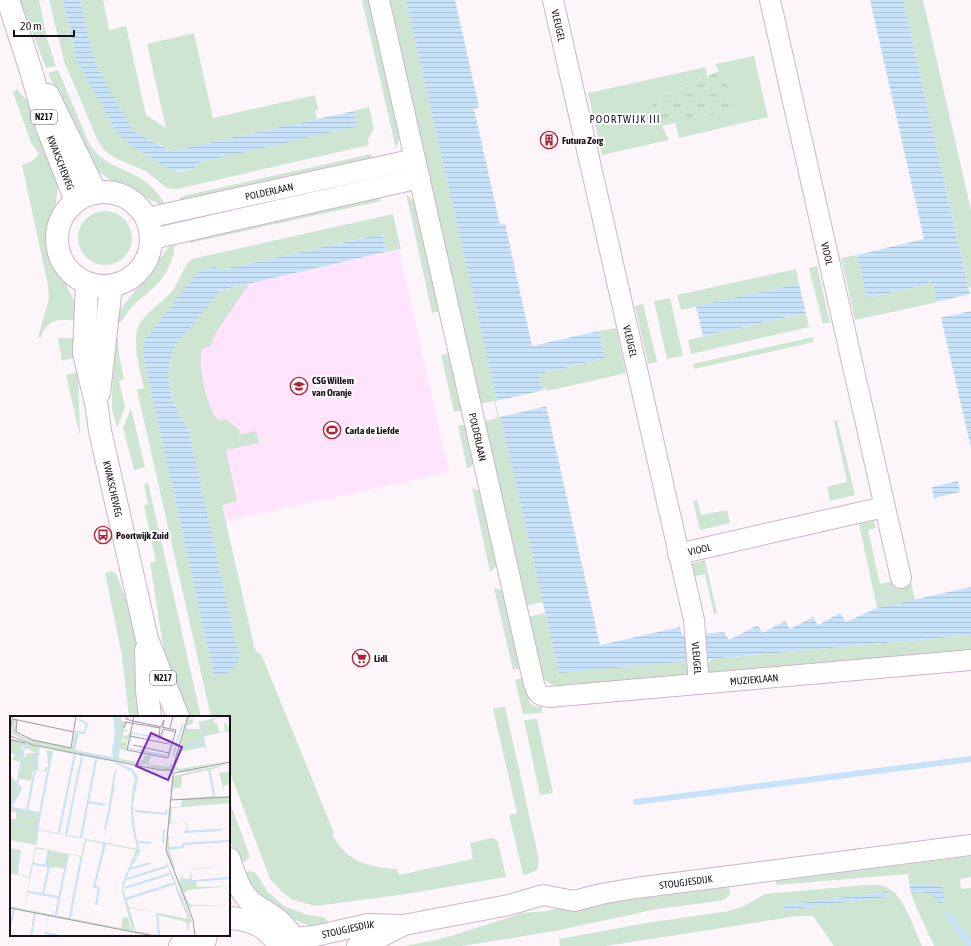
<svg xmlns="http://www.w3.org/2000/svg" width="971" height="946" font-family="'Asap Condensed',sans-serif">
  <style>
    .built { fill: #ffe4fd }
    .grass { fill: #cde5d1; fill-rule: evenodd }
    .park { fill: url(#park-tufts) }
    .water { fill: url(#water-rules) }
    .pier { fill: #fcf6fb }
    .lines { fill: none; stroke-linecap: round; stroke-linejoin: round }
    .stream { stroke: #c8e2f9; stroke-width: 6 }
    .minor-casing { stroke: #cdb4cc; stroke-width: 22 }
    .major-casing { stroke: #cdb4cc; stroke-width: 24 }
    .minor { stroke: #fff; stroke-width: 20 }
    .major { stroke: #fff; stroke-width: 22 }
    .labels { text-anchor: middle; stroke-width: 4; stroke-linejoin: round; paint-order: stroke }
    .shield { fill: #fff; stroke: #5e585e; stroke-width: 1 }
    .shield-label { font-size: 9px; font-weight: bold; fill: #191019 }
    .street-label { font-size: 10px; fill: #191019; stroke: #fff }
    .poi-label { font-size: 10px; font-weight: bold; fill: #191019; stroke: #fff; text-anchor: start }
    .neighbourhood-label { font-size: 11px; letter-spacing: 1px; fill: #191019; stroke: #fff }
    .inset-river { fill: none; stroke: #c8e2f9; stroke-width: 2 }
    .inset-road { fill: none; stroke: #a19aa1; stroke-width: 1 }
    .view { fill: #7b2cbf; fill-opacity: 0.15; stroke: #7b2cbf; stroke-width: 2 }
    .inset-edge { fill: none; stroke: #191019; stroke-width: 2 }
  </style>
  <defs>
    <pattern id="park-tufts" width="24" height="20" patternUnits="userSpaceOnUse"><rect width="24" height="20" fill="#cde5d1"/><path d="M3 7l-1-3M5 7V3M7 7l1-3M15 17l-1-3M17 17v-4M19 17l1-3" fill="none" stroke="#afc3b3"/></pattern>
    <pattern id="water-rules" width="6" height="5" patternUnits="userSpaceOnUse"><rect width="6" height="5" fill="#c8e2f9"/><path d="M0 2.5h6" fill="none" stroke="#abc1d5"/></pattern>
  </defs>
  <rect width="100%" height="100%" fill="#fcf6fb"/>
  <path class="built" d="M 399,250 L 449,472 L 226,521 L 222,505 L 237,501 L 179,414 L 221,290 Z"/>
  <path class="grass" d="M 20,0 L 39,0 L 47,39 L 56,66 L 46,68 Z
    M 49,0 L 63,0 L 74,49 L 112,124 C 127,148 153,158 177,172 L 194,169 L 197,163 L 358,125 L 354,111 L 369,107 L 374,129 L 368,139 L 369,145 L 177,189 L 167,188 L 145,171 L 115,158 L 104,150 L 97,139 L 64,61 Z
    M 80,0 L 103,0 L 109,30 L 126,26 L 146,115 L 166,128 L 147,44 L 194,33 L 213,118 L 315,95 L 318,109 L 315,111 L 317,119 L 172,151 L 132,130 L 97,66 L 92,53 Z
    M 362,0 L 371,0 L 400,134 L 396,149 Z
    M 388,0 L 406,0 L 543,602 L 525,606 L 484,421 L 498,418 L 494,401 L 480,404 Z
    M 903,0 L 923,0 L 971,210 L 971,287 L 969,288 Z
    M 754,56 L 768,117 L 679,138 L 675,122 L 739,108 L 715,64 Z
    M 706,67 L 707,76 L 650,102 L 669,140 L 602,155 L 588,93 Z
    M 58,70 L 89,143 C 104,167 122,166 143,180 C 153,186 162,198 167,208 L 127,188 L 115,183 L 91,167 L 78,141 L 48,73 Z
    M 18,89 L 19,92 L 28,101 L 59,175 L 55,212 L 50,230 L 50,249 L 52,258 L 63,277 L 78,309 L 77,321 C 59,319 47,318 41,338 L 38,337 L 49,299 L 48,285 L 22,165 L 32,161 L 39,154 L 31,143 L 13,92 Z
    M 371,154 L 373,162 L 178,202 L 180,198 L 187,195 Z
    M 379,192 L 381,201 L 194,242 L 191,243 L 186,240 Z
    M 406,193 L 414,202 L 441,311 L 432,313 Z
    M78 238a27 27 0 1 1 54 0a27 27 0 1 1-54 0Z
    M 393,214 L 401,249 L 386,252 L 382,234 L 225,269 L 220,270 L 216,268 L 197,273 L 180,296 L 143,355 L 214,676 C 227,674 240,667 238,652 L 189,431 L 179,414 L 170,389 L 168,374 L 172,354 L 177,343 L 186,330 L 221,290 L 249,284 L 217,331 L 210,347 L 206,347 L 202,349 C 197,365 207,407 217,419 L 222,420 L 226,419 L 240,431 L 239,435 L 256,431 L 259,443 L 226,450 L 237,501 L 222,505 L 255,650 L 262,656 L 334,833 L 332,834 C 345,861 370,868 397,869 L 399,875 L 473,859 L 470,843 L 491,838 L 495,839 L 498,842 L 506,877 L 406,894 L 316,906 L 293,900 L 282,892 L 270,879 L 229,770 L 229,717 L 211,717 L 137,390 L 144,388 C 140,370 129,336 142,320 C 151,309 164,301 173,290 C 179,282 185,263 192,259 Z
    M 175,239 C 175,258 167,276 152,289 C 145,296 137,301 131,308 C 125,314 125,321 117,324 L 113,319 Z
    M 857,255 L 867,298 L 933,283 L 938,302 L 855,320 L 841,258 Z
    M 817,266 L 830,322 L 823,324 L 809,268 Z
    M 796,269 L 799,284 L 681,310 L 677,295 Z
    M 670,298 L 683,356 L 667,359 L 654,301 Z
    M 643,304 L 657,362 L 648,364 L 635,306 Z
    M 806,313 L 809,327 L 691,354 L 688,340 Z
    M 616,328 L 626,373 L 547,391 L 547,389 L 543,390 L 539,374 L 605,358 L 599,331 Z
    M 813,337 L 814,342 L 694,369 L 693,364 Z
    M 59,338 L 77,338 L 77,357 L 62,361 L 58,340 Z
    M 113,338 L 118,338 L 119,354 L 124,379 L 119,381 L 125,407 L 117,428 L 112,409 Z
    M 451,353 L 464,410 L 454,412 L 441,355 Z
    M 78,372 L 80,436 L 66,375 Z
    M 131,408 L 145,467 L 134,470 L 123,428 Z
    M 837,420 L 855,495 L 830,501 L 827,487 L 847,482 L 834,421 Z
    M 466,424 L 474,462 L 471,467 L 467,468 L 458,426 Z
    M 148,482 L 201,717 L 185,717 L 165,658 L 150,563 L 156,561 L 144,506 L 148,504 L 144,485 Z
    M 472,488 L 481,491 L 498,565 L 490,572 Z
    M 697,500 L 701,515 L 727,510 L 730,523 L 700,530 L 693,501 Z
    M 874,521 L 876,528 L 868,530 L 880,584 L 910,577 L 915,600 L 877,608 L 859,524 Z
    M 705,560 L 717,613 L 714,614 L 705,574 L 691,577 L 691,568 L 693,563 Z
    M 111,571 L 116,574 L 130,609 L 137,647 L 143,717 L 129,717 L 122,656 L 105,573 Z
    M 494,588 L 504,591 L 522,668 L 513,670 Z
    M 545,613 L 559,672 L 686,661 L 688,675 L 559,687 C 552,685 546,682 542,676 L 528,617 Z
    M 971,635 L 971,651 L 711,673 L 708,671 L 706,666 L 712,659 Z
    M 524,678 L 530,703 L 536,707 L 542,706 L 542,713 L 523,714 L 515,680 Z
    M 505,706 L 539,860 L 537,870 L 526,875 L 523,874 L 509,815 L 517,813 L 493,709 Z
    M 537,719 L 553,793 L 540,795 L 524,720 Z
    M 229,800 L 250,857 L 246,861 L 239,864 L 229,838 Z
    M 971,856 L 971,877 L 960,879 L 961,889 L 971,888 L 971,946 L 934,946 L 917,909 L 911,893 C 920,892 928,891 935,897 L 943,894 L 941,885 L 909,884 L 908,874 L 776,885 L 776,881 Z
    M 249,871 L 254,872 L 257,875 L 268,892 L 284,906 L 308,915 L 323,917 L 326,919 L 329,926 L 310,926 L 297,921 L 267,902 L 249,885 L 242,874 Z
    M 866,885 C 873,885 882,884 888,888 C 905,897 914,929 922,946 L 834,946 L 813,916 L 797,916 L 606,946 L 560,946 L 559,939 L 646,923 L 729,911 L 746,905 L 765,894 ZM 887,892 L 888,897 L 784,910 L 783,905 Z
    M 729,887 L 730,894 L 725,899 L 719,901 L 657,909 L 555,931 L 501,940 L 461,946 L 404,946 L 432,941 L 454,935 L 523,913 L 548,911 L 561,907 L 591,905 Z"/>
  <path class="park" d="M 719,71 L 740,108 L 662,126 L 650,102 Z"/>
  <path class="water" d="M 63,0 L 80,0 L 92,52 L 97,66 L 132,130 L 171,151 L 354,111 L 358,126 L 197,163 L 194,169 L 173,171 L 130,145 L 119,135 L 112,124 L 77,61 Z
    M 406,0 L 455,0 L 479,107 L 474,109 L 500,225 L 505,224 L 532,346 L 599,331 L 605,358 L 539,374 L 600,645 L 680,627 L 682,636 L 724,632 L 729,640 L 758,625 L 762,633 L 785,621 L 790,629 L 813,617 L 818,625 L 840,613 L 846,622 L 877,608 L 971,587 L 971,635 L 559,673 Z
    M 870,0 L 903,0 L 971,298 L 971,448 L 933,283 L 867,298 L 857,255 L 924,239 Z
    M 382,234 L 386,252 L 221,290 L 177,343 L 172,354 L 170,363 L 168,374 L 171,394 L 179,414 L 189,431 L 239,656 C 238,670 226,674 214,676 L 143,355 L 144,341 L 197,273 L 215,266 L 218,269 L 225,269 Z
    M 799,284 L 806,313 L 703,336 L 696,306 Z
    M 958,481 L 960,492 L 934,498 L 932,487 Z
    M 909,884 L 941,885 L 945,901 L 940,904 C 931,892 926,891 911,893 Z
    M 887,892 L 888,897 L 784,910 L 783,905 Z"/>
  <path class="pier" d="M 971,294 L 971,311 L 939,318 L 936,302 Z
    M 545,390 L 548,406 L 499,417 L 495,401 Z"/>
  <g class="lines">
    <path class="stream" d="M 636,802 L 971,759
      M 948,913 L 971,946"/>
    <defs>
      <g id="minor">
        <path id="s1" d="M 379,0 L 531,671 C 534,683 534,697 549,697 L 971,660"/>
        <path id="s2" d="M 553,0 L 694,620 L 699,684"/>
        <path id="s3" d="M 770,0 L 901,578"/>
        <path id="s4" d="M 147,218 L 415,159"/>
        <path d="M 152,239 L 420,178"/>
        <path id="s5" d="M 678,554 L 884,507"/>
        <path id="s6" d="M 293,938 L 315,936 L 368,924 L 404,925 L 440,918 L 509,905 L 543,895 L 574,901 L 601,894 L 636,888 L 971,845"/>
        <path d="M 357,946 L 373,941 L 402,926"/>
      </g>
      <g id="major">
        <path id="s7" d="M 8,0 L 32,74 L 47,127 L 76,201"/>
        <path d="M 48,95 L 96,193"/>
        <circle cx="104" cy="239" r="47"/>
        <path id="s8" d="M 87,284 L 84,353 L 97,408 L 100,431 L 147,639 L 178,717"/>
        <path d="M 99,393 L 111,286"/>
        <path d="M 146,650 L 147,690 L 150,717"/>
        <path d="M 229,859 C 234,873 238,888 248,899 C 254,905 261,909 268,913 C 281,921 291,932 297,946"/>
        <path d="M 229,918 C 250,919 269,927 279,946"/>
        <path d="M 180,946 L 188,935"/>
        <path d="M 201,946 L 205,940 L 206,935"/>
      </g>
    </defs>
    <use href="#minor" class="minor-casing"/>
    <use href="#major" class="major-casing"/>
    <use href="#minor" class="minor"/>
    <use href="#major" class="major"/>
  </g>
  <defs>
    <symbol id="building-ring" viewBox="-11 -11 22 22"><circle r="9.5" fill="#fff" stroke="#b42238" stroke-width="1.5"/><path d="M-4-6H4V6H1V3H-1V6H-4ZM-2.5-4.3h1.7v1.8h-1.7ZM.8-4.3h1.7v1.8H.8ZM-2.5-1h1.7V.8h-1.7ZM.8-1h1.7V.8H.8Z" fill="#b42238"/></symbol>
    <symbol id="school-ring" viewBox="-11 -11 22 22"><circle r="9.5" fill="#fff" stroke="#b42238" stroke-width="1.5"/><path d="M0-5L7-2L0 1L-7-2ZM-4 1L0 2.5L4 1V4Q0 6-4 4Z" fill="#b42238"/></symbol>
    <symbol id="stadium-ring" viewBox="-11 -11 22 22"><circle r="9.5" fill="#fff" stroke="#b42238" stroke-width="1.5"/><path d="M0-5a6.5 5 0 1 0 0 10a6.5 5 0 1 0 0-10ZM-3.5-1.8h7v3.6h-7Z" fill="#b42238"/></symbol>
    <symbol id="bus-ring" viewBox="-11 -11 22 22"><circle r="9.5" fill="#fff" stroke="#b42238" stroke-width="1.5"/><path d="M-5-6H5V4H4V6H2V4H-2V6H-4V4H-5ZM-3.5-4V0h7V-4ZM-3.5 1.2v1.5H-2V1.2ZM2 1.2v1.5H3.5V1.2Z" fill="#b42238"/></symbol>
    <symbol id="supermarket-ring" viewBox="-11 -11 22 22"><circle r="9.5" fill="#fff" stroke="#b42238" stroke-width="1.5"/><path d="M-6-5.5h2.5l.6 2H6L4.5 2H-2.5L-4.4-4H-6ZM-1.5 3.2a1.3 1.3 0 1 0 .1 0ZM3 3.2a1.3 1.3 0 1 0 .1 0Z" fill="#b42238"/></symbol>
  </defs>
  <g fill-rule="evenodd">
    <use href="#building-ring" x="539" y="130" width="20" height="20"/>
    <use href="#school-ring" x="289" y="376" width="20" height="20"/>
    <use href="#stadium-ring" x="322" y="420" width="20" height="20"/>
    <use href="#bus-ring" x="93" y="525" width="20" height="20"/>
    <use href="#supermarket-ring" x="351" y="648" width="20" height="20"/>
  </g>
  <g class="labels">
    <g class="shield">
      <rect x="31" y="110" width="26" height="14" rx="3"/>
      <rect x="150" y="671" width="26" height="14" rx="3"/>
    </g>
    <g class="shield-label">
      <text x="44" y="120">N217</text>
      <text x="163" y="681">N217</text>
    </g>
    <g class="street-label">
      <text dy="4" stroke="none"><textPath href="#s2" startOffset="26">VLEUGEL</textPath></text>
      <text dy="4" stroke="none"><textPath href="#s7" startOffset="171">KWAKSCHEWEG</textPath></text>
      <text dy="4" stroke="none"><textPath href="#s4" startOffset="125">POLDERLAAN</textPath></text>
      <text dy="4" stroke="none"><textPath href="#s3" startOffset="260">VIOOL</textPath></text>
      <text dy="4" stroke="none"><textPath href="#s2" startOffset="350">VLEUGEL</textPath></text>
      <text dy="4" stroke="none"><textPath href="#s1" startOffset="448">POLDERLAAN</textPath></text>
      <text dy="4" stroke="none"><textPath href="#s8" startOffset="208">KWAKSCHEWEG</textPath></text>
      <text dy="4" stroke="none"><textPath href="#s5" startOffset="22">VIOOL</textPath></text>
      <text dy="4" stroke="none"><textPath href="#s2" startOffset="674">VLEUGEL</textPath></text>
      <text dy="4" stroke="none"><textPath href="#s1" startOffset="929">MUZIEKLAAN</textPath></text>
      <text dy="4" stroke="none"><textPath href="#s6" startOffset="400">STOUGJESDIJK</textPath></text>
      <text dy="4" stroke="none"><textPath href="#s6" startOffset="56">STOUGJESDIJK</textPath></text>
    </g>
    <g class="poi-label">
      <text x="562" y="144">Futura Zorg</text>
      <text x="312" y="384">CSG Willem<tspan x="312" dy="12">van Oranje</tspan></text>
      <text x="345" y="434">Carla de Liefde</text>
      <text x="116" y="539">Poortwijk Zuid</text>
      <text x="374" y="662">Lidl</text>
    </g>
    <g class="neighbourhood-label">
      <text x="625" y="123">POORTWIJK III</text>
    </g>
  </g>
  <g transform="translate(10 716)">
    <rect width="220" height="220" fill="#fcf6fb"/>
    <path d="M 103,0 L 105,19 L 105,25 L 103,33 L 106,45 L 21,28 L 1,17 L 3,4 L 7,4 L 6,17 L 16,22 L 62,32 L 65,15 L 69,15 L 64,34 L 103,42 L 102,34 L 105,17 ZM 106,0 L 116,0 L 111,0 L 111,5 L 122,5 L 116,5 L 114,13 L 119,15 L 112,16 L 113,19 L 117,20 L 120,16 L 117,25 L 112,22 L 111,25 L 117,26 L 116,32 L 119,35 L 109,33 L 107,42 L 132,47 L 130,44 L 133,44 L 135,39 L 141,40 L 138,47 L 140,50 L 152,53 L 141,50 L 140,46 L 142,49 L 159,51 L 162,46 L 162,53 L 159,55 L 139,51 L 136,47 L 133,49 L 106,45 ZM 178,0 L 182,0 L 178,4 L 183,3 L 183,8 L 176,10 L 176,12 L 180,13 L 191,13 L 188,6 L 214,0 L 203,4 L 204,7 L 207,7 L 209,16 L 215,15 L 214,7 L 216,7 L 220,15 L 194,20 L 197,38 L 195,31 L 169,36 L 166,48 L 168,53 L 220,45 L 170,55 L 220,46 L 177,56 L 164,54 ZM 0,22 L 29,31 L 28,54 L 34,55 L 35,51 L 38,51 L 37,33 L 42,36 L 43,33 L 72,39 L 57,119 L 71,121 L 86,43 L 73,39 L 99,45 L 87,43 L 78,86 L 95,89 L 78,86 L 71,122 L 93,126 L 104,57 L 107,51 L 93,126 L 128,133 L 122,110 L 121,93 L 122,76 L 125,62 L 122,56 L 112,52 L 120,55 L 124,57 L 125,63 L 122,90 L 122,109 L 128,127 L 128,136 L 115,161 L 112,175 L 121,215 L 58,203 L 121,216 L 121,220 L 121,216 L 93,210 L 91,220 L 93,210 L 39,200 L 35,216 L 52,220 L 35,217 L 34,220 L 38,200 L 26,197 L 20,220 L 25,197 L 4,193 L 0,214 L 3,193 L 0,190 L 14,193 L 20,162 L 0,157 L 0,132 L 11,134 L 7,158 L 19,161 L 26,129 L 0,124 L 0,103 L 6,103 L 6,96 L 0,96 L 0,91 L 2,83 L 11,72 L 0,60 L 7,67 L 11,50 L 0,47 L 10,49 L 11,46 L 2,44 L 5,39 L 0,36 ZM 15,27 L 15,32 L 27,37 L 17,37 L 13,44 L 14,34 L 10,34 ZM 43,34 L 64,38 L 48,117 L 27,113 ZM 65,38 L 72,40 L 56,119 L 49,117 ZM 37,52 L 39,52 L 30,97 L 17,94 L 23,54 L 36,56 ZM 9,63 L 22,65 L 20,75 L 14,74 L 20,75 L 16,94 L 2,91 L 12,72 L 8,68 ZM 20,112 L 126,133 L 75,123 L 71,140 L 45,135 L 26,131 L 29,114 ZM 76,124 L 93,128 L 84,171 L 89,172 L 86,189 L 90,172 L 85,170 L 96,128 L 126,134 L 112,169 L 118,202 L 113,201 L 111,212 L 60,202 ZM 26,133 L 38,134 L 36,149 L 23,147 ZM 39,135 L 58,138 L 55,152 L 37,149 ZM 59,138 L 71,141 L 59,202 L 46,199 ZM 23,148 L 38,150 L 33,178 L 18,175 ZM 39,150 L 55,153 L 49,181 L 33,178 ZM 18,176 L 48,182 L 45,199 L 14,193 ZM 220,47 L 200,54 L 205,81 L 220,80 L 218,81 L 220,87 L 162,92 L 161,107 L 177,106 L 178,115 L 220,112 L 174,117 L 177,116 L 176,106 L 159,108 L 158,120 L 172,119 L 159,120 L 159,132 L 173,131 L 173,128 L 220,124 L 174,128 L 173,132 L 159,134 L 166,154 L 162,150 L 170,166 L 172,158 L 173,163 L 180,163 L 181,153 L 220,149 L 181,154 L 182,165 L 220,162 L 186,165 L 187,171 L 220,170 L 178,174 L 174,177 L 180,189 L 220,189 L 183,190 L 180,192 L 179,189 L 180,196 L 162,149 L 157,135 L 157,120 L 160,92 L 160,89 L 161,91 L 171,91 L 172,84 L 168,83 L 204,80 L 199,54 L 172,60 L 171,72 L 163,72 L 162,82 L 165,84 L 162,83 L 161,82 L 163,60 ZM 220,55 L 220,68 L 214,70 L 214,75 L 209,57 ZM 156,144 L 182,205 L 178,209 L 180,212 L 178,215 L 176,206 L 148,199 L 150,220 L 124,216 L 125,212 L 122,215 L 114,178 L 114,171 L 116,161 L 118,158 L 121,153 L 141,147 L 121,153 L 116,163 L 143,154 L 142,151 L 145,154 L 157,150 ZM 158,151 L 160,157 L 114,171 L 116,164 ZM 160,158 L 164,167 L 115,182 L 114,172 ZM 165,168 L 178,203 L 119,191 L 116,184 ZM 119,192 L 147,197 L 148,219 L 126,215 Z" fill="#cde5d1" fill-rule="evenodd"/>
    <path d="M 39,135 L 58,138 L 55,152 L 36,149 Z" fill="#cde5d1"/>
    <path d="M 106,0 L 116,0 L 111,1 L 111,5 L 115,6 L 108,44 L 105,37 L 109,18 Z" fill="#cde5d1"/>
    <path d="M 0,60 L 11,72 L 0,91 Z" fill="#cde5d1"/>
    <path d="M 103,0 L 106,0 L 109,14 L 106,46 L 123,53 L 128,61 L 123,89 L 124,109 L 130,136 L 117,159 L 113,173 L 122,207 L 122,220 L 121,216 L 113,213 L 121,214 L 121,209 L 112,174 L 115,160 L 128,137 L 122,109 L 122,91 L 125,63 L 122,56 L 105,47 L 103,37 L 105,19 ZM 121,16 L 163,24 L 157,41 L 118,33 ZM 122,18 L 132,19 L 134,22 L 134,20 L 148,22 L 148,25 L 150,23 L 161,25 L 157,39 L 147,37 L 147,35 L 146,37 L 132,34 L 132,32 L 129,34 L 119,32 ZM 0,108 L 126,133 L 0,109 Z" fill="#c8e2f9" fill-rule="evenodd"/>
    <path class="inset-river" d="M 167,25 L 173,8M 171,32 L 194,27 L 190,7M 64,35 L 68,16 L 74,17 L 77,8 L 69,3M 64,35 L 102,42M 0,36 L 13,38M 163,40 L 167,26M 199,53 L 204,80M 64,78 L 72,40M 78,86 L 95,89M 100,90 L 104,68M 0,92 L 11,73 L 7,68 L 15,28M 1,92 L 30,97 L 27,114M 17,95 L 29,32M 125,95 L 156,98 L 156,94M 30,97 L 42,35M 95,113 L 100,91M 49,116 L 65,39M 174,116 L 211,114M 56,118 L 64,79M 71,121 L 86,44M 129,126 L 141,127M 153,127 L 154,114M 159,132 L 173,131 L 173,128 L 220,125M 24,148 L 44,151M 36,149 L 39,134M 120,153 L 141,147M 7,157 L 10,135M 117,163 L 158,150M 170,166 L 220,162M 166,171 L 174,191M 115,172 L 159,158M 19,176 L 48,181M 33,178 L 39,151M 116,183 L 162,168M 86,189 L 89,172 L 84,171 L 95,128M 46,198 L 58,138M 147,198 L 149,220M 60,201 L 71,142M 0,212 L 4,193M 35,217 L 50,220M 21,220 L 25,197"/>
    <path class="inset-road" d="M 117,0 L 116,3 L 123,5 L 124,0M 3,3 L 64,16M 7,4 L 6,16 L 23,24 L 61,32 L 66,0M 123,5 L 166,14 L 158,42 L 117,34 ZM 151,10 L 154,4 L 153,11M 114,12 L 116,6 L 150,12 L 149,20M 160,12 L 163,0M 0,15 L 3,0M 1,20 L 23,29 L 150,54 L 163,54 L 163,59M 120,20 L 159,28M 151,20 L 153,13 L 166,16M 1,24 L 15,27M 123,29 L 159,37M 162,54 L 178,0M 164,57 L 220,46M 163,59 L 156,134 L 183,204 L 185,220M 160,84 L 220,81M 0,192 L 144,220"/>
    <path class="view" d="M 141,17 L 172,31 L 158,64 L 126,50 Z"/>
    <rect width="220" height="220" class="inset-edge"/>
  </g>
  <path d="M14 30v6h60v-6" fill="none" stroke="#191019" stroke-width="2"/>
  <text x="20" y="30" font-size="12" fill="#191019" stroke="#ffffff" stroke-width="3" paint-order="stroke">20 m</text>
</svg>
